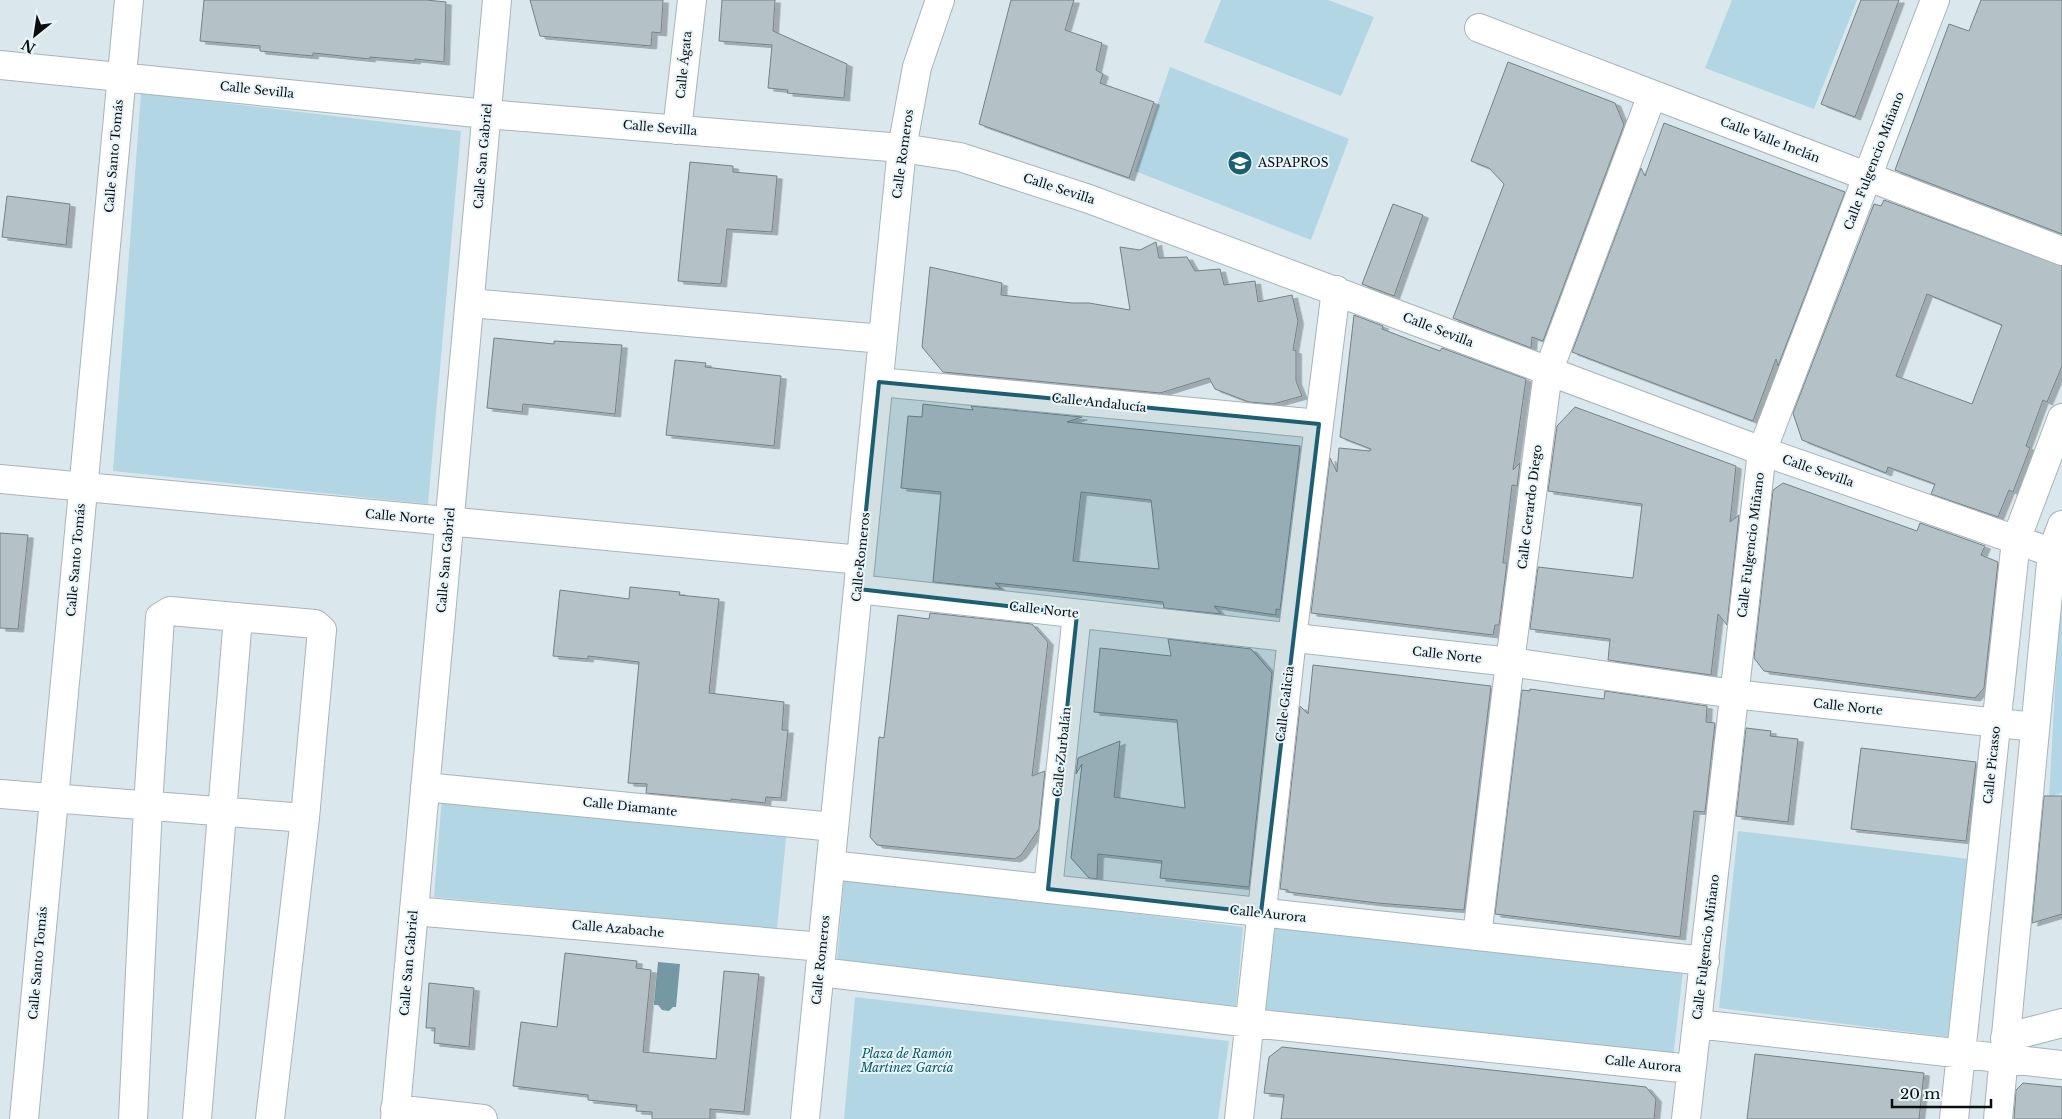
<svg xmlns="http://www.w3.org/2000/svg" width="2062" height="1119" font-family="'Libre Baskerville',serif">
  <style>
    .green { fill: #b2d6e3 }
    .water { fill: #7498a4 }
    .building { fill: #b4c1c6; stroke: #758186; fill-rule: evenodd; filter: url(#shadow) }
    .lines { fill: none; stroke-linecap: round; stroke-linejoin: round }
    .minor-casing { stroke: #a7b4b9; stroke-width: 30 }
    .minor { stroke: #fff; stroke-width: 28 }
    .marked { fill: #1c5f73; fill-opacity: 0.2; stroke: #1c5f73; stroke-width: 4; stroke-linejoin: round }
    .labels { text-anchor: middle; stroke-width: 4; stroke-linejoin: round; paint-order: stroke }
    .street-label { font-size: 12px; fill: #0a0e10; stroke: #e8f5fa }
    .poi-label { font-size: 12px; fill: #0a0e10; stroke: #e8f5fa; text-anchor: start }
    .park-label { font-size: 12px; font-style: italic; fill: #095569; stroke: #e8f5fa }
  </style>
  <defs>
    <filter id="shadow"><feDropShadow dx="5.5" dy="3" stdDeviation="0" flood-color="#0004"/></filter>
  </defs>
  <rect width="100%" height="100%" fill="#dae8ed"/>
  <path class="green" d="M 1221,0 L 1328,0 L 1374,17 L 1341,96 L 1204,42 Z
    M 1732,0 L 1857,0 L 1814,109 L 1705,68 Z
    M 1170,67 L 1349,139 L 1311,240 L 1135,171 Z
    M 141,93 L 461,131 L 428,504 L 113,471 Z
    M 2062,598 L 2062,793 L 2049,797 L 2060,599 Z
    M 442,796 L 787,829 L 777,929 L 434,897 Z
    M 1738,831 L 1969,859 L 1948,1037 L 1719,1008 Z
    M 844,877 L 1243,927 L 1236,1006 L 837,962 Z
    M 1273,924 L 1683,972 L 1673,1057 L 1262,1011 Z
    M 855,997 L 1229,1041 L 1218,1119 L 844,1119 Z"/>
  <path class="water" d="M 658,962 L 680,964 L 676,1007 L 673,1007 L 669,1011 L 662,1010 L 658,1005 L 654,1005 Z"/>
  <path class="building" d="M 204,0 L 426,0 L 446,2 L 444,62 L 415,59 L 415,61 L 370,57 L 370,59 L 313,53 L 313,56 L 260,51 L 260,46 L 200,41 Z
    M 530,0 L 663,0 L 661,33 L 652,32 L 651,46 L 540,36 Z
    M 722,0 L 775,0 L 773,31 L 847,64 L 844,98 L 787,93 L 788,90 L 768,88 L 772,45 L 719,41 Z
    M 1011,0 L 1074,0 L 1065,30 L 1102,43 L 1096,70 L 1103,74 L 1100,83 L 1154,102 L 1129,178 L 979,124 Z
    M 1861,0 L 1899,0 L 1855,117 L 1821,104 Z
    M 1981,0 L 2062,0 L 2062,234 L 1895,170 L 1949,24 L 1969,31 Z
    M 1508,62 L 1615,103 L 1624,125 L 1543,341 L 1532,337 L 1531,348 L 1453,318 L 1504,184 L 1489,168 L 1471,161 Z
    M 1664,123 L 1845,192 L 1778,366 L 1776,359 L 1753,421 L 1572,352 L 1641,168 L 1645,176 Z
    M 690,162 L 733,166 L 733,172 L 777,176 L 772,232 L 727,229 L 721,284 L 678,281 Z
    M 7,196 L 70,204 L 66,245 L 2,237 Z
    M 1884,200 L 2062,266 L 2062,366 L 2047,402 L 2043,400 L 2026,446 L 2030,448 L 2013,492 L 2009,490 L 1998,517 L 1931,494 L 1935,484 L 1888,467 L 1886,473 L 1802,440 L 1793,413 L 1874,204 L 1881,206 ZM 1927,294 L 2002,325 L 1972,404 L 1896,376 Z
    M 1393,204 L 1423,215 L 1394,296 L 1362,284 Z
    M 1156,242 L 1159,258 L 1187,257 L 1195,271 L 1220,269 L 1224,285 L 1255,281 L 1258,302 L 1292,295 L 1298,321 L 1293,350 L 1296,351 L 1296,381 L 1302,396 L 1273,404 L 1249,402 L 1215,389 L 1209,378 L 1160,393 L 943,372 L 922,347 L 930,267 L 1002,283 L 1001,295 L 1072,303 L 1089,303 L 1130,310 L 1120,247 L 1140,250 Z
    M 1354,315 L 1383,326 L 1382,329 L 1413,341 L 1440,351 L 1442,348 L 1526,379 L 1513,470 L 1520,463 L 1517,486 L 1512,485 L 1503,563 L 1507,563 L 1499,625 L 1495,625 L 1493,635 L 1311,613 L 1330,458 L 1337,472 L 1339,448 L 1370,451 L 1371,449 L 1340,437 Z
    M 494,338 L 554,344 L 554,341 L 622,345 L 615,414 L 523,404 L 522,412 L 487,408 Z
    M 675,360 L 706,363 L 705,367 L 781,376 L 774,446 L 666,435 Z
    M 923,404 L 973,410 L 971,406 L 1082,417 L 1067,422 L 1300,446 L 1280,610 L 1276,609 L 1276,615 L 1214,606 L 1221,614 L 1164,608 L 1163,602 L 1070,591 L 995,583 L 1001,589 L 933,582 L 941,492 L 901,488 L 908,416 L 922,417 ZM 1081,492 L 1151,500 L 1159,569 L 1073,561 Z
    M 1575,407 L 1736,466 L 1730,522 L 1739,515 L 1727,625 L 1718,614 L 1711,675 L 1608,660 L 1610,639 L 1530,629 L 1538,567 L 1633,578 L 1642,504 L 1548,491 L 1557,426 Z
    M 1783,483 L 1917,531 L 1920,523 L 1985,546 L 1981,555 L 1998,562 L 1984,688 L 1975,698 L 1764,671 L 1754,658 L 1773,490 Z
    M 0,533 L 28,535 L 18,629 L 0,628 Z
    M 630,587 L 680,592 L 679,595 L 719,599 L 709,693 L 784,702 L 782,730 L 788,730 L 781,798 L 766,797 L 765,803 L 731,799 L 731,801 L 646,793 L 647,784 L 628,783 L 639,662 L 588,656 L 588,659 L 553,656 L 560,590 L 629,599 Z
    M 930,613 L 1032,624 L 1048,642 L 1032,776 L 1045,771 L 1039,829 L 1021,855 L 1015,859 L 877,845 L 870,837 L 879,737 L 884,738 L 898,615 L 929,619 Z
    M 1168,639 L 1251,649 L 1272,673 L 1249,887 L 1160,878 L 1162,861 L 1098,854 L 1097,879 L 1089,878 L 1071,858 L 1082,764 L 1076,774 L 1078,758 L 1120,741 L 1114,797 L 1185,808 L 1177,720 L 1094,712 L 1100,648 L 1171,656 Z
    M 1313,665 L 1491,686 L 1464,910 L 1377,903 L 1288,892 L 1288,890 L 1280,889 L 1300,706 L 1308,714 Z
    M 1530,689 L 1604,699 L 1605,691 L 1707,706 L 1706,722 L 1715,723 L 1705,812 L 1694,811 L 1680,937 L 1495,914 L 1522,690 L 1530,691 Z
    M 1746,728 L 1771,731 L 1770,736 L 1798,739 L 1788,822 L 1736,816 Z
    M 1861,748 L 1976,762 L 1966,841 L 1851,829 Z
    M 2044,796 L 2062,796 L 2062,914 L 2032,923 Z
    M 565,953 L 637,961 L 636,968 L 651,970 L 643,1052 L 716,1059 L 724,971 L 759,974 L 744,1112 L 710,1109 L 710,1119 L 652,1119 L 652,1112 L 636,1111 L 637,1105 L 588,1100 L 588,1095 L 513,1086 L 521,1022 L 557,1027 Z
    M 429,983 L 474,988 L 469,1047 L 434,1043 L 435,1028 L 426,1028 Z
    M 1282,1047 L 1646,1087 L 1656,1099 L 1654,1119 L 1281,1119 L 1284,1095 L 1264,1093 L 1269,1057 Z
    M 1755,1054 L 1924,1073 L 1919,1119 L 1747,1119 Z
    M 2023,1083 L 2062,1087 L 2062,1119 L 2014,1119 L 2016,1090 Z"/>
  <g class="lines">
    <defs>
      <path id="minor" d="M 1479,28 L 2062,251
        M 0,65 L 487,114 L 902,148 L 960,157 L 1089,199 L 1762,451 L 2062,556
        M 677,130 L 692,0
        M 470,303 L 883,339
        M 879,382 L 1319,424
        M 0,479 L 861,560
        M 858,589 L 1510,662 L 1734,694 L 2035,727
        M 425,787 L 834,827
        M 0,794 L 305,818
        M 831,865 L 1705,961
        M 1048,889 L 1077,614
        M 414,911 L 822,947
        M 1477,936 L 1510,662 L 1548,372 L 1652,95
        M 820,972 L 1251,1023 L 1691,1069
        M 1697,1024 L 2062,1065
        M 2005,1038 L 2062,1023
        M 395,1109 L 483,1119
        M 24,1119 L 129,0
        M 133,1119 L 148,806 L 160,617 L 170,611 L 315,624 L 322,630 L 305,818 L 270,1119
        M 197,1119 L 238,617
        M 395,1119 L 497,0
        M 805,1119 L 902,148 L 917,67 L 940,0
        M 1239,1119 L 1292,638 L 1336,290
        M 1686,1119 L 1762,451 L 1935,0
        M 1954,1119 L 2016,540 L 2062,418
        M 1998,1119 L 2052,552 L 2062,525"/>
    </defs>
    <use href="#minor" class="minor-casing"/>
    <use href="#minor" class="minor"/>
  </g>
  <path class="marked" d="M 879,382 L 1319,424 L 1261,913 L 1048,889 L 1077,614 L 858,589 Z"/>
  <defs>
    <symbol id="school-disc" viewBox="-11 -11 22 22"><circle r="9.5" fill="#1c5f73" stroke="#e8f5fa"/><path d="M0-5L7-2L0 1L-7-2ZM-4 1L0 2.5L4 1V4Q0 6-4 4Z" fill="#fff"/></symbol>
  </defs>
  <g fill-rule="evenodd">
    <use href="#school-disc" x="1226" y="149" width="28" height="28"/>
  </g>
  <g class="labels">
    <g class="street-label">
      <text transform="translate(684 65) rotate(-84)" y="4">Calle Ágata</text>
      <text transform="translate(257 90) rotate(6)" y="4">Calle Sevilla</text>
      <text transform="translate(660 128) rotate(5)" y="4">Calle Sevilla</text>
      <text transform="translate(1770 140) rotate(21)" y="4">Calle Valle Inclán</text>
      <text transform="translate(903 154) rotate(-82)" y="4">Calle Romeros</text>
      <text transform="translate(114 156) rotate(-85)" y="4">Calle Santo Tomás</text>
      <text transform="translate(483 156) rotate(-85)" y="4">Calle San Gabriel</text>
      <text transform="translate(1874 161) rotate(-69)" y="4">Calle Fulgencio Miñano</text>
      <text transform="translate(1059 189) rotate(18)" y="4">Calle Sevilla</text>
      <text transform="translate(1438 330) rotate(21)" y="4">Calle Sevilla</text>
      <text transform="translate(1099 403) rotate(6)" y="4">Calle Andalucía</text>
      <text transform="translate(1818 471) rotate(19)" y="4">Calle Sevilla</text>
      <text transform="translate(1530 507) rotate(-83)" y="4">Calle Gerardo Diego</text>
      <text transform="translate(400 517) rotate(5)" y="4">Calle Norte</text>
      <text transform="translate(1751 545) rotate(-83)" y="4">Calle Fulgencio Miñano</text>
      <text transform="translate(861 557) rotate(-84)" y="4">Calle Romeros</text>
      <text transform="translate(76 560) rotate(-85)" y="4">Calle Santo Tomás</text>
      <text transform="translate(446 560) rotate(-85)" y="4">Calle San Gabriel</text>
      <text transform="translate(1044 610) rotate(6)" y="4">Calle Norte</text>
      <text transform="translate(1447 655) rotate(6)" y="4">Calle Norte</text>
      <text transform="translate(1285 704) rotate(-83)" y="4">Calle Galicia</text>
      <text transform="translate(1848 707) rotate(6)" y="4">Calle Norte</text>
      <text transform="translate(1062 752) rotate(-84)" y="4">Calle Zurbalán</text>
      <text transform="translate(1992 765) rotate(-84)" y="4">Calle Picasso</text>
      <text transform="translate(630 807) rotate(6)" y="4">Calle Diamante</text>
      <text transform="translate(1268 914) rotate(6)" y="4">Calle Aurora</text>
      <text transform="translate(618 929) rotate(5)" y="4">Calle Azabache</text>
      <text transform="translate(1706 947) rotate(-83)" y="4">Calle Fulgencio Miñano</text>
      <text transform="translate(821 960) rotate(-84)" y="4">Calle Romeros</text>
      <text transform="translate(38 963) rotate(-85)" y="4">Calle Santo Tomás</text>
      <text transform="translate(409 963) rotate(-85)" y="4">Calle San Gabriel</text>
      <text transform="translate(1643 1064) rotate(6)" y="4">Calle Aurora</text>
    </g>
    <g class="poi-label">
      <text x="1258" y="167">ASPAPROS</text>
    </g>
    <g class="park-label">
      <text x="907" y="1058">Plaza de Ramón<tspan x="907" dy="14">Martinez García</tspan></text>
    </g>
  </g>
  <g transform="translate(35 35) rotate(210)" stroke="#e8f5fa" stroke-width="4" paint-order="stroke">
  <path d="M0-4L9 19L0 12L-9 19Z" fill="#0a0e10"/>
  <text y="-8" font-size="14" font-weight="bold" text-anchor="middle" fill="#0a0e10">N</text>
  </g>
  <path d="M1892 1099v8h99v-8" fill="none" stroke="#0a0e10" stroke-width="2.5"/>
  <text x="1900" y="1099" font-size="15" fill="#0a0e10" stroke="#e8f5fa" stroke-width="4" paint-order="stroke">20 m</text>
</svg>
